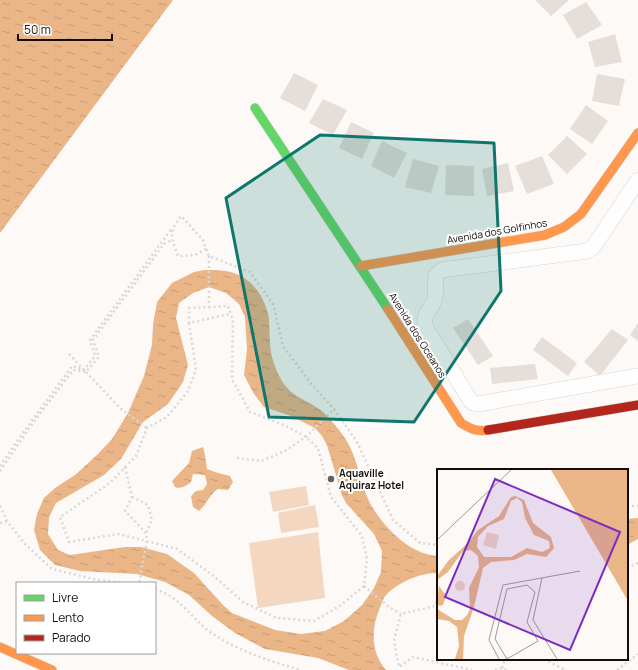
<svg xmlns="http://www.w3.org/2000/svg" width="638" height="670" font-family="Manrope,sans-serif">
  <style>
    .garden { fill: #f3d7c1 }
    .water { fill: url(#water-ripples); fill-rule: evenodd }
    .building { fill: #e5ded9 }
    .lines { fill: none; stroke-linecap: round; stroke-linejoin: round }
    .street-casing { stroke: #dad4ce; stroke-width: 16 }
    .fast-casing { stroke: #dad4ce; stroke-width: 10 }
    .slow-casing { stroke: #dad4ce; stroke-width: 10 }
    .jam-casing { stroke: #dad4ce; stroke-width: 10 }
    .path { stroke: #d9d8d7; stroke-width: 2.5; stroke-dasharray: 2 3; stroke-linecap: butt }
    .street { stroke: #fffefe; stroke-width: 15 }
    .fast { stroke: #63d668; stroke-width: 9 }
    .slow { stroke: #ff974d; stroke-width: 9 }
    .jam { stroke: #b3261e; stroke-width: 9 }
    .marked { fill: #0f766e; fill-opacity: 0.2; stroke: #0f766e; stroke-width: 3; stroke-linejoin: round }
    .poi-dot { fill: #66605a; stroke: #fff; stroke-width: 1.5 }
    .labels { text-anchor: middle; stroke-width: 4; stroke-linejoin: round; paint-order: stroke }
    .street-label { font-size: 10px; fill: #160d06; stroke: #fff }
    .poi-label { font-size: 10px; font-weight: bold; fill: #160d06; stroke: #fff; text-anchor: start }
    .inset-road { fill: none; stroke: #a09b96; stroke-width: 1 }
    .view { fill: #7b2cbf; fill-opacity: 0.15; stroke: #7b2cbf; stroke-width: 2 }
    .inset-edge { fill: none; stroke: #160d06; stroke-width: 2 }
  </style>
  <defs>
    <pattern id="water-ripples" width="26" height="14" patternUnits="userSpaceOnUse"><rect width="26" height="14" fill="#eab688"/><path d="M2 4q2-2 4 0t4 0M15 11q2-2 4 0t4 0" fill="none" stroke="#c89b74"/></pattern>
  </defs>
  <rect width="100%" height="100%" fill="#fcf9f6"/>
  <path class="garden" d="M 306,486 L 309,505 L 273,512 L 269,492 Z
    M 315,505 L 319,527 L 281,533 L 278,513 Z
    M 318,532 L 325,598 L 258,608 L 249,543 Z"/>
  <path class="water" d="M 0,0 L 173,0 L 0,233 Z
    M 205,270 C 212,270 219,270 226,271 C 249,275 263,293 268,314 C 270,322 269,332 270,341 C 270,355 275,369 282,381 C 293,400 314,401 327,416 C 335,425 345,436 350,447 C 358,464 361,483 368,499 C 380,524 409,555 438,556 L 438,573 C 421,572 393,584 384,598 C 382,601 381,606 379,610 C 371,630 371,653 386,670 L 349,670 L 318,658 L 265,649 L 235,633 L 212,616 L 189,595 L 165,582 L 137,574 L 80,571 L 55,565 L 40,550 L 34,530 L 37,514 L 44,498 L 55,488 L 75,475 L 97,455 L 112,439 L 128,413 L 144,376 L 152,345 L 153,325 L 157,302 L 172,283 L 194,272 ZM 209,287 L 226,293 L 239,304 L 245,317 L 247,349 L 244,375 L 254,394 L 264,407 L 291,416 L 315,428 L 322,436 L 327,445 L 342,495 L 346,503 L 374,534 L 382,551 L 381,572 L 374,588 L 362,605 L 344,621 L 325,631 L 301,634 L 275,630 L 232,613 L 223,605 L 194,573 L 167,554 L 141,547 L 125,547 L 70,555 L 58,550 L 48,534 L 49,517 L 56,503 L 104,475 L 121,459 L 143,422 L 168,404 L 183,382 L 188,365 L 176,318 L 179,303 L 193,293 Z
    M 203,447 L 205,455 L 207,469 L 218,473 L 230,476 L 233,482 L 228,490 L 218,489 C 209,495 207,504 199,511 L 193,507 L 191,496 L 196,491 L 203,490 L 207,484 L 205,475 L 193,474 L 191,482 C 186,486 181,489 175,487 L 172,481 L 189,463 L 192,451 Z
    M 638,518 L 638,539 L 627,545 L 627,519 Z"/>
  <path class="building" d="M 535,0 L 569,0 L 551,16 Z
    M 586,2 L 602,25 L 577,39 L 563,15 Z
    M 615,34 L 622,62 L 595,67 L 588,42 Z
    M 294,73 L 318,85 L 305,111 L 280,98 Z
    M 597,74 L 625,79 L 619,106 L 592,101 Z
    M 323,99 L 347,110 L 333,135 L 309,123 Z
    M 586,105 L 608,121 L 592,144 L 570,129 Z
    M 351,122 L 374,133 L 362,159 L 339,148 Z
    M 567,136 L 587,154 L 567,174 L 548,155 Z
    M 382,141 L 407,153 L 394,178 L 371,166 Z
    M 542,156 L 554,184 L 527,194 L 515,166 Z
    M 413,159 L 439,166 L 431,193 L 405,187 Z
    M 508,163 L 514,191 L 487,196 L 482,169 Z
    M 446,165 L 474,166 L 474,196 L 445,195 Z
    M 468,319 L 493,356 L 478,365 L 453,328 Z
    M 638,323 L 638,341 L 630,335 Z
    M 612,329 L 628,340 L 600,376 L 584,362 Z
    M 542,337 L 577,363 L 568,376 L 533,350 Z
    M 535,364 L 538,379 L 492,384 L 490,368 Z"/>
  <g class="lines">
    <defs>
      <path id="street" d="M 638,180 L 596,243 L 592,248 L 587,251 L 442,270 L 436,275 C 435,283 436,291 435,298 C 432,311 421,312 426,328 L 470,400 L 473,403 L 478,404 L 638,376"/>
      <path id="fast" d="M 255,108 L 388,309"/>
      <path id="slow" d="M 361,266 L 545,235 L 564,227 L 581,214 L 638,133
        M 388,309 L 461,423 C 471,429 477,432 488,430
        M 0,647 L 52,670"/>
      <path id="jam" d="M 488,430 L 638,405"/>
    </defs>
    <use href="#street" class="street-casing"/>
    <use href="#fast" class="fast-casing"/>
    <use href="#slow" class="slow-casing"/>
    <use href="#jam" class="jam-casing"/>
    <path class="path" d="M 206,249 L 195,255 L 178,256 C 171,236 168,233 181,216 L 203,240 L 209,256 L 250,272 L 273,304 L 283,346 L 312,385 L 334,409 L 357,442 L 393,520 L 420,543 L 438,545
      M 209,256 L 209,308
      M 189,323 L 196,370 L 188,391 L 167,417 L 147,428 L 136,456 L 110,483 L 60,517 L 69,542 L 119,534 L 177,549 L 215,577 L 243,602 L 277,618 L 314,621 L 341,605 L 364,586 L 367,559 L 362,536 L 331,497 L 318,448 L 306,437 L 284,425 L 250,412 L 232,379 L 233,320 L 228,306 L 189,308 L 189,323 L 230,314
      M 69,354 L 120,408 L 147,428
      M 237,458 L 261,461 L 285,451 L 306,437 L 334,409
      M 0,466 L 22,434 L 72,366 L 84,370 L 95,356 L 90,340 L 172,228
      M 125,467 L 132,497 L 125,511 L 146,533 L 147,541 L 139,583
      M 0,471 L 30,427 L 73,370 L 86,372 L 99,357 L 93,340 L 164,244 L 172,240
      M 132,497 L 148,505 L 152,520 L 146,533
      M 0,506 L 7,521 L 25,544 L 52,569 L 98,580 L 124,583
      M 627,506 L 638,506
      M 0,523 L 7,521
      M 627,568 L 638,563
      M 364,586 L 389,607 L 401,614
      M 155,589 C 182,598 190,617 210,632 C 238,651 269,661 301,670
      M 438,597 L 435,606 L 401,614 L 394,641 L 399,667 L 413,657 L 472,670
      M 544,659 L 565,670
      M 502,668 L 505,659
      M 495,670 L 502,668 L 506,670
      M 617,670 L 638,654"/>
    <use href="#street" class="street"/>
    <use href="#fast" class="fast"/>
    <use href="#slow" class="slow"/>
    <use href="#jam" class="jam"/>
  </g>
  <path class="marked" d="M 320,135 L 494,143 L 501,291 L 414,422 L 269,417 L 226,198 Z"/>
  <circle class="poi-dot" cx="331" cy="479" r="4"/>
  <g class="labels">
    <g class="street-label">
      <text transform="translate(497 231) rotate(-10)" y="4">Avenida dos Golfinhos</text>
      <text transform="translate(418 335) rotate(58)" y="4">Avenida dos Oceanos</text>
    </g>
    <g class="poi-label">
      <text x="339" y="477">Aquaville<tspan x="339" dy="12">Aquiraz Hotel</tspan></text>
    </g>
  </g>
  <g transform="translate(437 469)">
    <rect width="191" height="191" fill="#fcf9f6"/>
    <path d="M 50,63 L 62,66 L 59,80 L 46,76 ZM18 117a5 5 0 1 1 10 0a5 5 0 1 1-10 0Z" fill="#f3d7c1"/>
    <path d="M 114,1 L 191,1 L 191,132 ZM 78,27 L 87,31 L 96,54 L 114,68 L 117,79 L 109,88 L 90,85 L 77,91 L 54,93 L 46,99 L 37,138 L 27,167 L 26,190 L 18,190 L 22,177 L 20,158 L 12,152 L 0,150 L 0,140 L 18,151 L 25,151 L 30,146 L 33,140 L 32,119 L 42,98 L 41,87 L 34,81 L 26,82 L 11,103 L 0,111 L 0,107 L 12,91 L 31,74 L 41,61 L 62,47 L 74,28 ZM 80,29 L 85,33 L 88,49 L 97,66 L 112,72 L 113,79 L 105,83 L 90,79 L 74,88 L 47,88 L 40,78 L 41,68 L 51,57 L 67,50 L 74,32 ZM 2,117 L 9,127 L 6,136 L 3,137 L 0,135 Z" fill="#eab688" fill-rule="evenodd"/>
    <path class="inset-road" d="M 0,71 L 74,1M 105,109 L 96,151 L 120,190M 62,190 L 52,171 L 66,116 L 143,102M 70,190 L 58,170 L 70,120 L 90,116 L 98,123 L 90,153 L 101,172 L 70,190"/>
    <path class="view" d="M 58,10 L 183,63 L 133,181 L 8,128 Z"/>
    <rect width="191" height="191" class="inset-edge"/>
  </g>
  <rect x="16" y="582" width="140" height="72" fill="#ffffff" stroke="#a29e9b"/>
  <rect x="24" y="595" width="20" height="6" fill="#63d668" stroke="#a29e9b"/>
  <text x="52" y="602" font-size="12" fill="#160d06">Livre</text>
  <rect x="24" y="615" width="20" height="6" fill="#ff974d" stroke="#a29e9b"/>
  <text x="52" y="622" font-size="12" fill="#160d06">Lento</text>
  <rect x="24" y="635" width="20" height="6" fill="#b3261e" stroke="#a29e9b"/>
  <text x="52" y="642" font-size="12" fill="#160d06">Parado</text>
  <path d="M18 34v6h94v-6" fill="none" stroke="#160d06" stroke-width="2"/>
  <text x="24" y="34" font-size="12" fill="#160d06" stroke="#ffffff" stroke-width="3" paint-order="stroke">50 m</text>
</svg>
